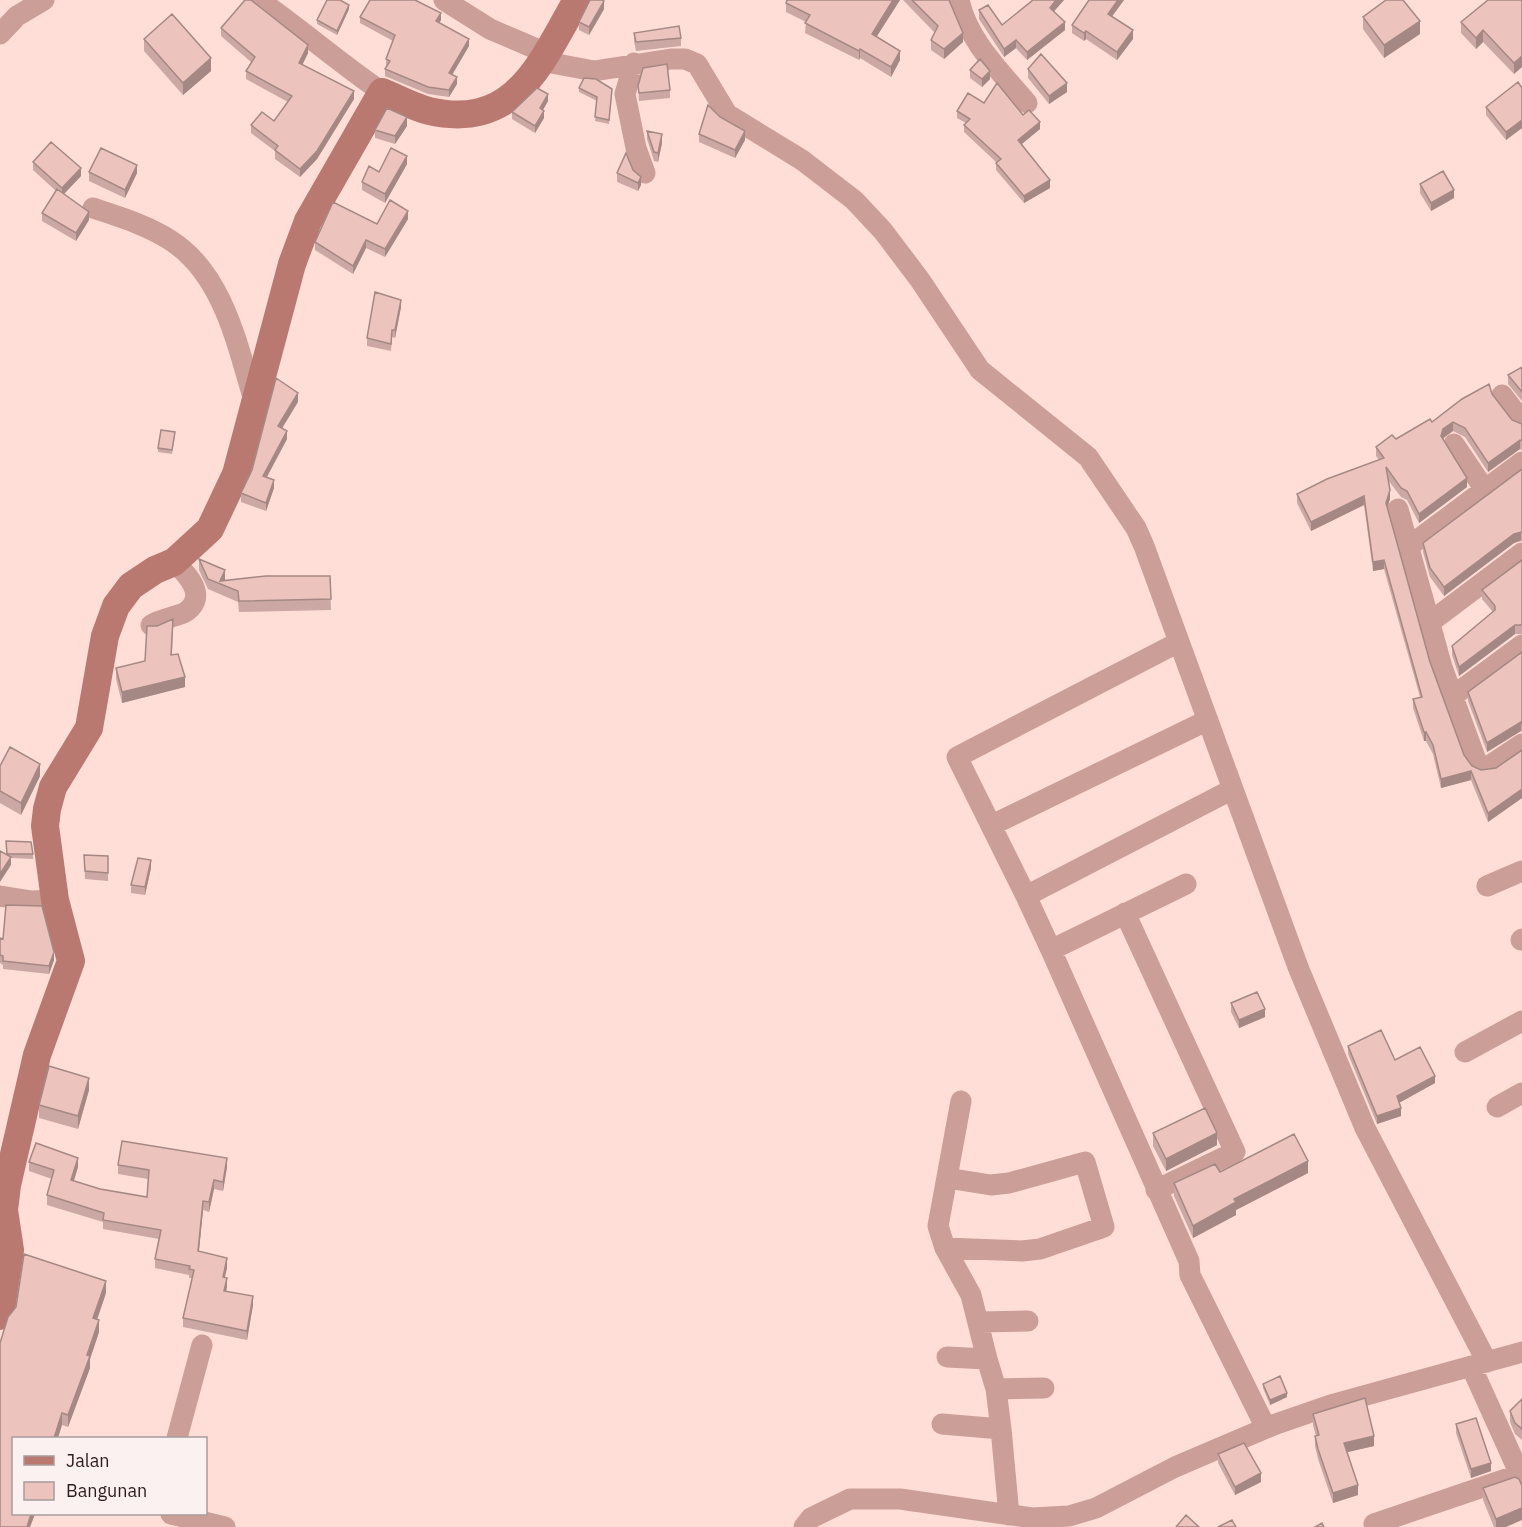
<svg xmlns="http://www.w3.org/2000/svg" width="1522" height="1527" font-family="'IBM Plex Sans',sans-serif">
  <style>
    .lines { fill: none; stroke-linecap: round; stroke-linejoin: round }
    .street { stroke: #cb9e97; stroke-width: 21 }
    .secondary { stroke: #ba7970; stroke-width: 28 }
    .wall { fill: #cba8a3 }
    .shaded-wall { fill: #a58884 }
    .building { fill: #ecc3bd; stroke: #a58884; stroke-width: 1.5 }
  </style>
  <rect width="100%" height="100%" fill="#ffded8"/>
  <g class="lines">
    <path class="street" d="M 259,0 C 301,29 339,63 382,92
      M 444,0 L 490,29 L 546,53
      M 959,0 C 968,41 1000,71 1027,103
      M 0,34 L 17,16 L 44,0
      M 541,61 L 594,71 L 671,59 L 685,59 L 697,64 L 727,114 L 802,160 L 854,200 L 883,231 L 920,280 L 980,370 L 1088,457 L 1136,528 L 1144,546 L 1298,967 L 1365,1128 L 1487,1362
      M 634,63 L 625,94 L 636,148 L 645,173
      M 93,208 C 120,217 147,225 170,240 C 224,274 238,348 255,404
      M 1502,395 L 1522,421
      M 1454,444 L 1485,490
      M 1398,509 L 1442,667 L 1476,760 L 1481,766 L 1489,766 L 1522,744
      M 1408,547 L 1522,462
      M 1429,623 L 1522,553
      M 151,625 C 162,618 181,616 187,611 C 208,595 186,573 174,562
      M 1179,642 L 957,757 L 1026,896 L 1233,789
      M 1453,696 L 1522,645
      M 992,825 L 1208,720
      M 1487,886 L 1522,871
      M 0,896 L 32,901 L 55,900
      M 1026,896 L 1051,950 L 1186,884
      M 1125,913 L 1235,1152 L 1156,1190
      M 1521,940 L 1522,939
      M 1051,950 L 1189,1261 L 1190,1275 L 1266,1428
      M 1465,1052 L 1522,1021
      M 961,1101 L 938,1226 L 945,1248 L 971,1295 L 987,1359
      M 1497,1107 L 1522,1093
      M 945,1248 L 1022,1251 L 1040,1249 L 1104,1227 L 1085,1162 L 1009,1183 L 991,1185 L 947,1178
      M 979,1322 L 1028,1321
      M 947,1357 L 987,1359 L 996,1389 L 1001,1429
      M 1471,1366 L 1522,1479
      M 996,1389 L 1044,1388
      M 942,1424 L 1001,1429 L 1009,1515
      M 177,1438 L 202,1345
      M 171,1514 L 225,1527
      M 1374,1524 L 1518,1475
      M 804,1527 L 811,1518 L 850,1499 L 900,1499 L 1032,1518 L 1069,1516 L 1096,1508 L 1175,1467 L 1276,1424 L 1334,1404 L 1522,1352"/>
    <path class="secondary" d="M 0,1316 L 10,1250 L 4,1210 L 7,1185 L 37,1055 L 71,961 L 55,900 L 45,826 L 47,809 L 53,787 L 89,728 L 105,636 L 116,606 L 131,586 L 155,570 L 174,562 L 210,529 L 236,474 L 292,264 L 308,221 L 382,92 C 397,98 413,107 429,111 C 516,131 541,62 577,0"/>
  </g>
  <path class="wall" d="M 787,0 L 900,0 L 876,37 L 900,60 L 891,77 L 860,58 L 859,60 L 805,33 L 806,22 L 786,12 L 786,3 Z
    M 903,0 L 949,0 L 963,42 L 944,59 L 931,50 L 931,40 L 935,33 Z
    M 1033,0 L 1064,0 L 1054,11 L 1065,30 L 1027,60 L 1016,48 L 1004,57 L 979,19 L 979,10 L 1002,25 Z
    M 1089,0 L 1124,0 L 1112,16 L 1133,39 L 1117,60 L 1086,39 L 1084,41 L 1072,33 L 1072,25 Z
    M 1522,0 L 1522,67 L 1514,74 L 1483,42 L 1476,49 L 1461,33 L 1461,22 Z
    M 349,9 L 337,35 L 317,24 L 317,20 Z
    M 604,9 L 589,35 L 579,30 L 579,22 Z
    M 360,17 L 441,20 L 439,23 L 469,46 L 452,75 L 457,84 L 449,97 L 428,94 L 385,76 L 385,69 L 387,66 L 386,66 L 386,59 L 393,41 L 360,23 Z
    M 1363,17 L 1420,34 L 1384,58 L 1363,29 Z
    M 221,28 L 308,53 L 302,65 L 354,99 L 317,159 L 300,177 L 275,159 L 275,151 L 251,133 L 251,125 L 274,121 L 288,102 L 246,79 L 246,71 L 251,62 L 221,36 Z
    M 634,33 L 681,38 L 681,46 L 636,51 L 634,41 Z
    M 144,39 L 211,71 L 183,95 L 144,51 Z
    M 1028,69 L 1067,92 L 1049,104 L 1028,78 Z
    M 970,70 L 990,79 L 982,87 L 970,78 Z
    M 638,86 L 670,90 L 670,98 L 639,101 Z
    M 579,88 L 612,93 L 609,124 L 595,121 L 597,101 L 579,92 Z
    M 1522,88 L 1522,128 L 1506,140 L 1486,115 L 1486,107 Z
    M 548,101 L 543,110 L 544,118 L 535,133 L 512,119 L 512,112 Z
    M 984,103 L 1023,115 L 1040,129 L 1022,144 L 1050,188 L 1024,203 L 996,170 L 996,162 L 964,132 L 964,125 L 966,123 L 957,118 L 957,111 Z
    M 407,126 L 395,144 L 375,138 L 375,130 Z
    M 647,131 L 662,143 L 658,162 L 654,161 L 647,139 Z
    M 699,134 L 745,140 L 735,158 L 699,142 Z
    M 33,162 L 81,176 L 64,194 L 89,220 L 76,241 L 42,221 L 42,213 L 56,191 L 33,170 Z
    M 407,164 L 385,203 L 362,190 L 362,182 L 379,172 Z
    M 633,170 L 641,185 L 638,191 L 617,182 L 617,173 Z
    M 89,172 L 137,173 L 125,198 L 89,181 Z
    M 1420,184 L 1454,198 L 1431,211 L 1420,193 Z
    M 408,219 L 385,257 L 366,248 L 353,274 L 315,250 L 315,242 L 377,224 Z
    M 401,307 L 395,338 L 392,337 L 391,351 L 367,346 L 367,338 Z
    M 1522,367 L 1522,401 L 1508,384 L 1508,375 Z
    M 1492,394 L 1512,420 L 1522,424 L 1522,450 L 1520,449 L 1488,472 L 1465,437 L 1453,431 L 1443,439 L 1467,487 L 1419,523 L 1407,500 L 1401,497 L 1388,480 L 1390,499 L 1387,508 L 1430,662 L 1464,755 L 1472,766 L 1481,770 L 1496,768 L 1522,750 L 1522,798 L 1488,822 L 1471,780 L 1441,788 L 1433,754 L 1426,741 L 1424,741 L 1413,708 L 1413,699 L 1420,697 L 1384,569 L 1373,571 L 1364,505 L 1311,531 L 1297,503 L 1297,494 L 1379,460 L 1376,456 L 1376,447 L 1396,439 Z
    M 298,402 L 282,428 L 287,439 L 267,477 L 274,488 L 266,511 L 241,502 L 241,493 Z
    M 175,436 L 172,454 L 158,452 L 158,448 Z
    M 1522,469 L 1522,541 L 1514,543 L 1444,596 L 1430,577 L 1423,552 L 1423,543 Z
    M 199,559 L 225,581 L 330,576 L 331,610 L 239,612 L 238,602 L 208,589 L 199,570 Z
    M 1522,560 L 1522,634 L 1515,634 L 1459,676 L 1452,655 L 1452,646 L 1493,612 L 1482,599 L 1482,590 Z
    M 173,630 L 172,655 L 185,687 L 122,703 L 116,679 L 116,668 L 145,661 Z
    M 1522,652 L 1522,732 L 1521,731 L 1487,752 L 1468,701 L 1468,692 Z
    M 0,766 L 40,776 L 21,815 L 0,803 Z
    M 6,841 L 33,854 L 33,859 L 11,858 L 11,865 L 6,855 Z
    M 84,855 L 108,856 L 108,881 L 85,879 Z
    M 151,868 L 145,895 L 131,893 L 131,885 Z
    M 0,938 L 54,960 L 49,974 L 3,969 L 3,965 L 0,963 Z
    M 1231,1003 L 1265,1017 L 1239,1028 L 1231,1012 Z
    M 1348,1046 L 1435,1083 L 1399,1103 L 1401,1116 L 1377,1124 L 1348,1054 Z
    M 89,1090 L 78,1129 L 39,1118 L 39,1105 Z
    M 1153,1133 L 1217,1145 L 1166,1171 L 1153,1146 Z
    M 29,1162 L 78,1167 L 74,1181 L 100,1189 L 147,1197 L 148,1179 L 118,1174 L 118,1165 L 227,1167 L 223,1191 L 214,1189 L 209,1212 L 203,1210 L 199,1251 L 227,1268 L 224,1277 L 227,1287 L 226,1292 L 253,1305 L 247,1340 L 183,1327 L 183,1318 L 192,1278 L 189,1278 L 189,1275 L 155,1268 L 155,1259 L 159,1239 L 103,1229 L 103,1222 L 47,1205 L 47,1195 L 52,1179 L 29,1171 Z
    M 1220,1172 L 1308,1173 L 1236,1210 L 1236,1215 L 1193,1238 L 1174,1196 L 1174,1183 Z
    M 106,1293 L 97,1320 L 99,1332 L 90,1359 L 90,1368 L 68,1427 L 62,1425 L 14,1514 L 35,1514 L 30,1527 L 0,1527 Z
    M 1263,1384 L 1287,1397 L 1270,1405 L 1263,1388 Z
    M 1522,1399 L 1522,1440 L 1515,1434 L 1510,1422 L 1510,1411 Z
    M 1313,1414 L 1374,1446 L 1347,1452 L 1358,1495 L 1333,1503 L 1318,1459 L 1315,1446 L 1315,1436 L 1316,1436 L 1313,1425 Z
    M 1456,1424 L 1491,1471 L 1471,1478 L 1456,1433 Z
    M 1218,1454 L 1261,1482 L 1235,1495 L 1218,1463 Z
    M 1483,1488 L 1506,1527 L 1494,1527 L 1483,1500 Z"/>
  <path class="shaded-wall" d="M 893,0 L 900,0 L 872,44 L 872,34 Z
    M 1056,0 L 1064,0 L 1050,16 L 1050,8 Z
    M 1118,0 L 1124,0 L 1108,22 L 1108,14 Z
    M 604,1 L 604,9 L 589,35 L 589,27 Z
    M 349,5 L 349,9 L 337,35 L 337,31 Z
    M 441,13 L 441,20 L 436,28 L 436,21 Z
    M 1420,21 L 1420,34 L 1384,58 L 1384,45 Z
    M 1065,22 L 1065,30 L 1027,60 L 1027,52 Z
    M 1133,30 L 1133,39 L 1117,60 L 1117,52 Z
    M 1483,30 L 1483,42 L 1476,49 L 1476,38 Z
    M 1086,31 L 1086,39 L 1084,41 L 1084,33 Z
    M 963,33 L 963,42 L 944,59 L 944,49 Z
    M 469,39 L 469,46 L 449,80 L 449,73 Z
    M 1016,40 L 1016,48 L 1004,57 L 1004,49 Z
    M 308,45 L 308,53 L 299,72 L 299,63 Z
    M 860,49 L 860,58 L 859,60 L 859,51 Z
    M 900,51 L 900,60 L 891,77 L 891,67 Z
    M 1522,56 L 1522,67 L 1514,74 L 1514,63 Z
    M 211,58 L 211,71 L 183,95 L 183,83 Z
    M 990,71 L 990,79 L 982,87 L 982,79 Z
    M 457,77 L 457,84 L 449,97 L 449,90 Z
    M 1067,83 L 1067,92 L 1049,104 L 1049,96 Z
    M 354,91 L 354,99 L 317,159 L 300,177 L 300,169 Z
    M 548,94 L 548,101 L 540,115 L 540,108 Z
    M 544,111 L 544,118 L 535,133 L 535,126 Z
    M 407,117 L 407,126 L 395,144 L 395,136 Z
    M 1522,120 L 1522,128 L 1506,140 L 1506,132 Z
    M 1040,122 L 1040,129 L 1018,147 L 1018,140 Z
    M 745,131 L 745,140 L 735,158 L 735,150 Z
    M 662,134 L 662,143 L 658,162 L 658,153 Z
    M 407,156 L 407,164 L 385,203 L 385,194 Z
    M 137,165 L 137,173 L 125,198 L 125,190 Z
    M 81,168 L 81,176 L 62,196 L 62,188 Z
    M 641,177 L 641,185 L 638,191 L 638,183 Z
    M 1050,180 L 1050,188 L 1024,203 L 1024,196 Z
    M 1454,190 L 1454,198 L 1431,211 L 1431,203 Z
    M 408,211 L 408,219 L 385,257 L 385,249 Z
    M 89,212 L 89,220 L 76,241 L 76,233 Z
    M 366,240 L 366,248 L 353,274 L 353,266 Z
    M 401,300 L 401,307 L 395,338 L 395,330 Z
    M 298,393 L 298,402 L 278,435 L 278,426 Z
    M 1453,422 L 1453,431 L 1443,438 L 1441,445 L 1441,436 L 1443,429 Z
    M 287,431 L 287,439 L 263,484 L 263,476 Z
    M 1520,440 L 1520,449 L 1488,472 L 1488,463 Z
    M 1467,478 L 1467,487 L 1419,523 L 1419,514 Z
    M 274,480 L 274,488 L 266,511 L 266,503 Z
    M 1390,490 L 1390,499 L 1386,512 L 1386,503 Z
    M 1364,496 L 1364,505 L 1311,531 L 1311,522 Z
    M 1521,531 L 1521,540 L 1514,543 L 1444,596 L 1444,587 L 1514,534 Z
    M 1384,560 L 1384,569 L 1373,571 L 1373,562 Z
    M 225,570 L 225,581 L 220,581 Z
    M 1515,625 L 1515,634 L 1459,676 L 1459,667 Z
    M 185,677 L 185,687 L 122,703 L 122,692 Z
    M 1521,722 L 1521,731 L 1487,752 L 1487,743 Z
    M 1424,732 L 1426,732 L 1426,741 L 1424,741 Z
    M 40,764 L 40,776 L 21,815 L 21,803 Z
    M 1471,771 L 1471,780 L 1441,788 L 1441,779 Z
    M 1522,789 L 1522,798 L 1488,822 L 1488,813 Z
    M 11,857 L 11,865 L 0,882 L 0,874 Z
    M 151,860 L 151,868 L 145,895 L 145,887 Z
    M 54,952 L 54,960 L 49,974 L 49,966 Z
    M 1265,1009 L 1265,1017 L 1239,1028 L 1239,1020 Z
    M 1435,1076 L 1435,1083 L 1397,1104 L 1397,1096 Z
    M 89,1078 L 89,1090 L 78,1129 L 78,1116 Z
    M 1401,1108 L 1401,1116 L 1377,1124 L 1377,1116 Z
    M 1217,1133 L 1217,1145 L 1166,1171 L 1166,1159 Z
    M 78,1158 L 78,1167 L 71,1189 L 71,1180 Z
    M 227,1158 L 227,1167 L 223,1191 L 223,1182 Z
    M 1308,1161 L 1308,1173 L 1236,1210 L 1236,1215 L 1193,1238 L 1193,1226 L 1234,1199 Z
    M 214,1180 L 214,1189 L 209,1212 L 209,1202 Z
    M 203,1201 L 203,1210 L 198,1260 L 198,1251 Z
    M 227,1258 L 227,1268 L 223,1286 L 223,1277 Z
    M 227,1278 L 227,1287 L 224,1300 L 224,1291 Z
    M 106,1281 L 106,1293 L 93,1331 L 93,1318 Z
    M 253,1296 L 253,1305 L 247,1340 L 247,1331 Z
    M 99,1320 L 99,1332 L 90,1359 L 90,1368 L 68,1427 L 68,1415 Z
    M 1287,1393 L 1287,1397 L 1270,1405 L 1270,1400 Z
    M 62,1413 L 62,1425 L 58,1438 L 54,1438 Z
    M 1374,1436 L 1374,1446 L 1344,1453 L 1344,1443 Z
    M 1491,1463 L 1491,1471 L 1471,1478 L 1471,1469 Z
    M 1261,1473 L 1261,1482 L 1235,1495 L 1235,1487 Z
    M 1358,1485 L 1358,1495 L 1333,1503 L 1333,1493 Z
    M 1522,1508 L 1522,1520 L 1506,1527 L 1496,1527 L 1496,1519 Z
    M 31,1514 L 35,1514 L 30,1527 L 27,1527 Z"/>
  <path class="building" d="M 245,0 L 251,0 L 308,45 L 299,63 L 354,91 L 317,151 L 300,169 L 275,150 L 278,146 L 251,125 L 262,112 L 274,121 L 292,96 L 246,71 L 255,57 L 221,28 Z
    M 327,0 L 340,0 L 349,5 L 337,31 L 317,20 Z
    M 370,0 L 415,0 L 441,13 L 436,21 L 469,39 L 449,73 L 457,77 L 449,90 L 428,87 L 385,69 L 390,61 L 386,59 L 395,35 L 360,17 Z
    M 590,0 L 602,0 L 604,1 L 589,27 L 579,22 Z
    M 787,0 L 893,0 L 872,34 L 900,51 L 891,67 L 860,49 L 859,51 L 805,23 L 810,15 L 786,3 Z
    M 912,0 L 949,0 L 963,33 L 944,49 L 931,40 L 938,26 Z
    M 1033,0 L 1056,0 L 1050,8 L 1065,22 L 1027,52 L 1016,40 L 1004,49 L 979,10 L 988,5 L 1002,25 Z
    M 1089,0 L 1118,0 L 1108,14 L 1133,30 L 1117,52 L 1086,31 L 1084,33 L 1072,25 Z
    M 1386,0 L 1403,0 L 1420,21 L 1384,45 L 1363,17 Z
    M 1488,0 L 1522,0 L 1522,56 L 1514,63 L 1483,30 L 1476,38 L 1461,22 Z
    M 172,14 L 211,58 L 183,83 L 144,39 Z
    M 679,26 L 681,38 L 636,42 L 634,33 Z
    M 1041,54 L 1067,83 L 1049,96 L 1028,69 Z
    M 980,59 L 990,71 L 982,79 L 970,70 Z
    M 667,64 L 670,90 L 639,93 L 638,86 L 643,68 Z
    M 584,78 L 596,79 L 612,89 L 609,120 L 595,117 L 597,97 L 579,88 Z
    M 1518,82 L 1522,88 L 1522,120 L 1506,132 L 1486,107 Z
    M 997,83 L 1023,115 L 1029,110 L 1040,122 L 1018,140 L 1050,180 L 1024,196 L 996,163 L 1001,159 L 964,125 L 970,119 L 957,111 L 968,93 L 984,103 Z
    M 537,88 L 548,94 L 540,108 L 544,111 L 535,126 L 512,112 Z
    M 708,105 L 720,117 L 745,131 L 735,150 L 699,134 Z
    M 387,108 L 407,117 L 395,136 L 375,130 Z
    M 647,131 L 662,134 L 658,153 L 654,152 Z
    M 51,142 L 81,168 L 62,188 L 33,162 Z
    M 101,148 L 137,165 L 125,190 L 89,172 Z
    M 391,148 L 407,156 L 385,194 L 362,182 L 369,166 L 379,172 Z
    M 626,153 L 633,170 L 641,177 L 638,183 L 617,173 Z
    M 1443,171 L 1454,190 L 1431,203 L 1420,184 Z
    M 57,189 L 89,212 L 76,233 L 42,213 Z
    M 390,200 L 408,211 L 385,249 L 366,240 L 353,266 L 315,242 L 333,202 L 377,224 Z
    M 375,292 L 401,300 L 395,330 L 392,330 L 391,344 L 367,338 Z
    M 1522,367 L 1522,392 L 1508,375 Z
    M 276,378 L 298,393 L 278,426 L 287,431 L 263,476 L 274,480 L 266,503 L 241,493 L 252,470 Z
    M 1489,384 L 1492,394 L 1512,420 L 1522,424 L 1522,441 L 1520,440 L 1488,463 L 1465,428 L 1453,422 L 1443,429 L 1441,436 L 1467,478 L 1419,514 L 1407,491 L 1401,488 L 1386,467 L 1390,490 L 1386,503 L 1430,662 L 1464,755 L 1472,766 L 1481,770 L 1496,768 L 1522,750 L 1522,789 L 1488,813 L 1471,771 L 1441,779 L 1433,745 L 1426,732 L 1424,732 L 1413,699 L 1422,697 L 1384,560 L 1373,562 L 1364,496 L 1311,522 L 1297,494 L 1327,479 L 1384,458 L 1376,447 L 1392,435 L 1396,439 L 1430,419 L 1432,422 L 1462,399 Z
    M 161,430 L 175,432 L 172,450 L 158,448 Z
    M 1522,469 L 1522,532 L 1514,534 L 1444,587 L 1430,568 L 1423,543 Z
    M 199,559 L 225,570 L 220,581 L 266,576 L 330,576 L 331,599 L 239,601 L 238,591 L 208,579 Z
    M 1522,560 L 1522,625 L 1515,625 L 1459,667 L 1452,646 L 1495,610 L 1495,606 L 1482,590 Z
    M 173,619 L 171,655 L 178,654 L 185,677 L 122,692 L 116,668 L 145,661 L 147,626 L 157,626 Z
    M 1522,652 L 1522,723 L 1521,722 L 1487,743 L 1468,692 Z
    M 10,747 L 40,764 L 21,803 L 0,791 L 0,766 Z
    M 6,841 L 31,842 L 33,854 L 7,854 Z
    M 0,851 L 11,857 L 0,874 Z
    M 84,855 L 108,856 L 108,873 L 85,871 Z
    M 138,858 L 151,860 L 145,887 L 131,885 Z
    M 6,905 L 42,906 L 54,952 L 49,966 L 3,961 L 3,956 L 0,955 L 0,938 L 3,939 Z
    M 1257,992 L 1265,1009 L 1239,1020 L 1231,1003 Z
    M 1381,1030 L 1395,1060 L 1420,1047 L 1435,1076 L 1397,1096 L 1401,1108 L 1377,1116 L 1348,1046 Z
    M 49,1066 L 89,1078 L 78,1116 L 39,1105 Z
    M 1205,1108 L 1217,1133 L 1166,1159 L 1153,1133 Z
    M 1294,1134 L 1308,1161 L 1234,1199 L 1236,1202 L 1193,1226 L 1174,1183 L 1215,1164 L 1220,1172 Z
    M 122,1141 L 227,1158 L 223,1182 L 214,1180 L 209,1202 L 203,1201 L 198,1251 L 227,1258 L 223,1277 L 227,1278 L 224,1291 L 253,1296 L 247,1331 L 183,1318 L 194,1270 L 189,1269 L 190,1266 L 155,1259 L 161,1230 L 103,1220 L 104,1213 L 47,1195 L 54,1170 L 29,1162 L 36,1143 L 78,1158 L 71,1180 L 100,1189 L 147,1197 L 149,1170 L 118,1165 Z
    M 24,1254 L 106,1281 L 93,1318 L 99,1320 L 87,1355 L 90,1356 L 68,1415 L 62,1413 L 54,1438 L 14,1438 L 14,1514 L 31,1514 L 27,1527 L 0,1527 L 0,1343 L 8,1317 L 16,1307 Z
    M 1280,1376 L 1287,1393 L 1270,1400 L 1263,1384 Z
    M 1365,1398 L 1374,1436 L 1344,1443 L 1358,1485 L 1333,1493 L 1318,1449 L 1315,1436 L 1319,1435 L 1313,1414 Z
    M 1522,1399 L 1522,1429 L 1515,1423 L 1510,1411 Z
    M 1476,1418 L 1491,1463 L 1471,1469 L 1456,1424 Z
    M 1244,1443 L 1261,1473 L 1235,1487 L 1218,1454 Z
    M 1515,1477 L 1519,1479 L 1522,1486 L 1522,1508 L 1496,1519 L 1483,1488 Z
    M 1186,1515 L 1199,1527 L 1176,1527 Z
    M 1232,1520 L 1236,1527 L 1218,1527 Z
    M 1322,1523 L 1324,1527 L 1315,1527 Z"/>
  <rect x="12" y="1437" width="195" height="78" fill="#faf1f0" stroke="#a89c9b" stroke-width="1.5"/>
  <rect x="24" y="1456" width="30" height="9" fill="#ba7970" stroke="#a89c9b" stroke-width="1.5"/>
  <text x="66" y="1467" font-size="18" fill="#2c1d1b">Jalan</text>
  <rect x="24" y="1482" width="30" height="18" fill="#ecc3bd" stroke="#a89c9b" stroke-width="1.5"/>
  <text x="66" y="1497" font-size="18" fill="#2c1d1b">Bangunan</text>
</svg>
